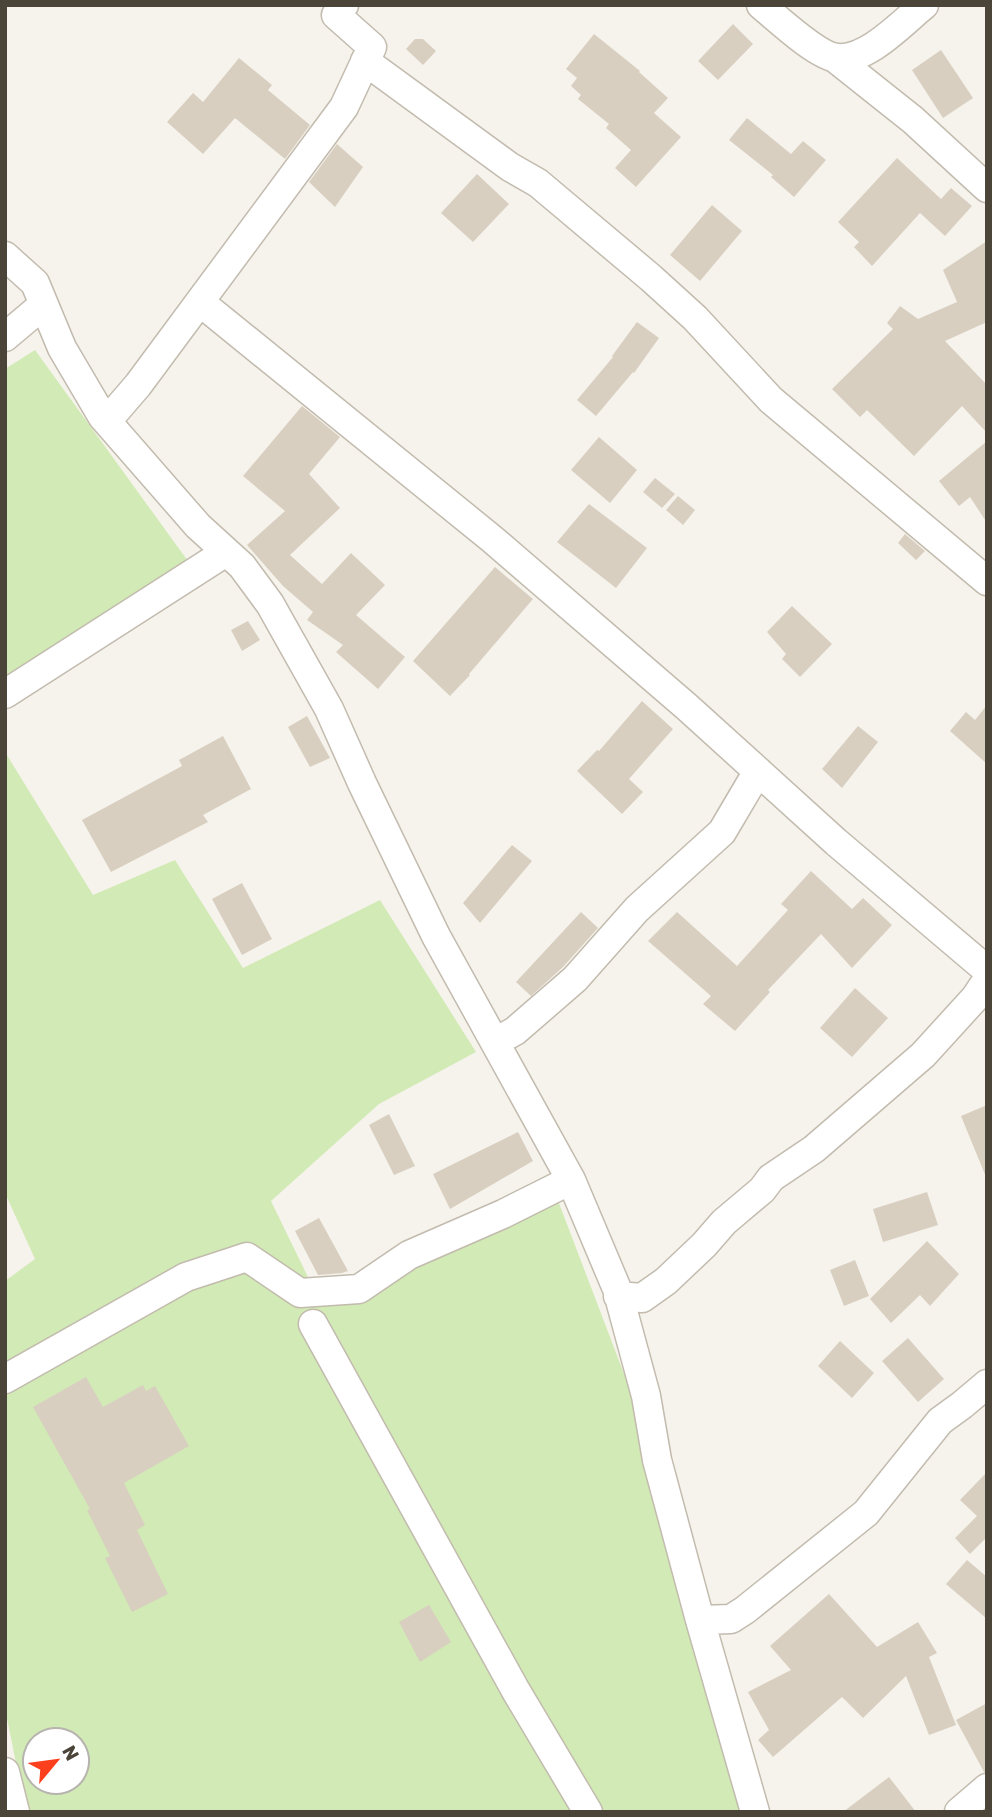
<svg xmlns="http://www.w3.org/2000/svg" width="992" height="1817" font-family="Rubik,sans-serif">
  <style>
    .green { fill: #d2eab5; fill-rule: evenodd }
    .building { fill: #d8cfc1 }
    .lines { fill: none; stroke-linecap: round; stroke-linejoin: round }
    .minor-casing { stroke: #c2bbae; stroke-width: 31 }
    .minor { stroke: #fff; stroke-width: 28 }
  </style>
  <rect width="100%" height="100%" fill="#f6f3ec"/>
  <path class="green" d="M 35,350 L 193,568 L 5,678 L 5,369 Z
    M 5,752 L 93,895 L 175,860 L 243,968 L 380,900 L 476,1052 L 379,1104 L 271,1201 L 322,1306 L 557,1198 L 666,1484 L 753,1812 L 30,1812 L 20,1783 L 5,1708 L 5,1281 L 35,1259 L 5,1193 ZM 35,1740 L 77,1740 L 77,1782 L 35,1782 Z"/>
  <path class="building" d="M 733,24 L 753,44 L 718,80 L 698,61 Z
    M 594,34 L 640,71 L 639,72 L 668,98 L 654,113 L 681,137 L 636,187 L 615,168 L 631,150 L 606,128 L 609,124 L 578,99 L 581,95 L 571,86 L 577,78 L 566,69 Z
    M 415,39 L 423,39 L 436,51 L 423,65 L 406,49 Z
    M 941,50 L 973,98 L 943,118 L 912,70 Z
    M 239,58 L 272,85 L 268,90 L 310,125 L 285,159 L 235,118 L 203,154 L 167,122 L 193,93 L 203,102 Z
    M 747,118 L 791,154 L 803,141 L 826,160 L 794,197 L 771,177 L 773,175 L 729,140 Z
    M 337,144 L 363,167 L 335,207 L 309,182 Z
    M 897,158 L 941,199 L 951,188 L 972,206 L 945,236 L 920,213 L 872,266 L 854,247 L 859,242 L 838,222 Z
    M 477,174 L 509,204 L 473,242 L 441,213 Z
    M 712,205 L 742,231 L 700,281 L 670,255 Z
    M 987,241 L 987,322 L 945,341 L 987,385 L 987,433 L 962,406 L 914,456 L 867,410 L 860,417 L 832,389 L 893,329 L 887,323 L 900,306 L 918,319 L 957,302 L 943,270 Z
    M 637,322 L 659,338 L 634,373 L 633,372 L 596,416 L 577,400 L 613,357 L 612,356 Z
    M 302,406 L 340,437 L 309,474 L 340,508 L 290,555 L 322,584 L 351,553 L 385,585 L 356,615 L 405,657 L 378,689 L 336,652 L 343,645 L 307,620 L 313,612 L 283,586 L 247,545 L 285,511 L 243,476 Z
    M 599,437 L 637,470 L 610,503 L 571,470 Z
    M 987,441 L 987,523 L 970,497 L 959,506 L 939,481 Z
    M 655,478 L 675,494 L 662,508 L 643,492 Z
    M 678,496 L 695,510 L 683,525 L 666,510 Z
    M 589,504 L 647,548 L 616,588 L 557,542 Z
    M 905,534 L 925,551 L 916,560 L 898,543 Z
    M 495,567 L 533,599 L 469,674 L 470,675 L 450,696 L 413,661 Z
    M 792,606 L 832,644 L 800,677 L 782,659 L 786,654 L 767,632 Z
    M 248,621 L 260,640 L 242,651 L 231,630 Z
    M 642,701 L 673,729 L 629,779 L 643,792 L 622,814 L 577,771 L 597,750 L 599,751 Z
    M 987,705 L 987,764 L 950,731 L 966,712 L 975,720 Z
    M 307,716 L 330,758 L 310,767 L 288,727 Z
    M 858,726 L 878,742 L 842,788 L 822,769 Z
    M 223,736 L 251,789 L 203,815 L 208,822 L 111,872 L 82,820 L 182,766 L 179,760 Z
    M 512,845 L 532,861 L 480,923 L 463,903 Z
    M 811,871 L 852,909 L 863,898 L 892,925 L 852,968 L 821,934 L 768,990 L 770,992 L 735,1031 L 703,1004 L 711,996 L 648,941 L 677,912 L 737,966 L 788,910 L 781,904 Z
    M 242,883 L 272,939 L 242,955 L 212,899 Z
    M 581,912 L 598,928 L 563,967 L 531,996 L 516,982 Z
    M 855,988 L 888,1018 L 852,1057 L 820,1028 Z
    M 987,1105 L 987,1177 L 986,1177 L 961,1116 Z
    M 389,1114 L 415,1166 L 394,1175 L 369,1125 Z
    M 518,1132 L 533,1161 L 450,1209 L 433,1174 Z
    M 927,1192 L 938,1225 L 883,1242 L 873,1209 Z
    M 319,1218 L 348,1271 L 342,1273 L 318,1275 L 295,1231 Z
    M 927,1241 L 959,1274 L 930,1306 L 920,1295 L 891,1323 L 870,1299 Z
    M 855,1260 L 869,1296 L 844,1306 L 830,1270 Z
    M 908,1338 L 944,1379 L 918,1402 L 882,1361 Z
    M 840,1341 L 874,1373 L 852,1398 L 818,1366 Z
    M 86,1377 L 103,1407 L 143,1385 L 146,1391 L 155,1386 L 189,1446 L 124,1483 L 145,1525 L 137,1530 L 168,1594 L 132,1612 L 105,1558 L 110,1556 L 87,1510 L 90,1509 L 33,1407 Z
    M 987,1472 L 987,1537 L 970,1554 L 955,1538 L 977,1516 L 960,1500 Z
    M 967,1560 L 987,1577 L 987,1619 L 946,1584 Z
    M 829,1594 L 877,1647 L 918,1622 L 937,1653 L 929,1657 L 956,1725 L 929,1735 L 906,1676 L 863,1718 L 842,1697 L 773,1757 L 758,1740 L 769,1730 L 748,1692 L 791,1670 L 770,1646 Z
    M 429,1605 L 451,1642 L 420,1662 L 399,1622 Z
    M 987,1703 L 987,1772 L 984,1772 L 956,1720 Z
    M 889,1777 L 916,1812 L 843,1812 Z"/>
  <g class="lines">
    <defs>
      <path id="minor" d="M 761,5 C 778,19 817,56 837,58 C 867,61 902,23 924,5
        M 835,58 L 913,120 L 987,188
        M 365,61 L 510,167 L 538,183 L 651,278 L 695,318 L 771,400 L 987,581
        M 5,256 L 35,283 L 62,348 L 102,416 L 198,526 L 242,566 L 270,604 L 329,709 L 362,783 L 436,936 L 571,1180 L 617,1289 L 646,1396 L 657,1460 L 700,1620 L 755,1812
        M 200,302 L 492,539 L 687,707 L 836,842 L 987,970
        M 5,337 L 43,305
        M 107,421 L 138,385 L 344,107 L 372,47 L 336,15 L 344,5
        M 5,694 L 226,552
        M 495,1042 L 515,1031 L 575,979 L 637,909 L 722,832 L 758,771
        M 618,1296 L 642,1298 L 666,1281 L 704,1245 L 724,1222 L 762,1190 L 771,1178 L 814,1149 L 923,1055 L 975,998 L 987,980
        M 313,1324 L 516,1691 L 588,1812
        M 5,1379 L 186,1277 L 247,1257 L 300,1293 L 359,1289 L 409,1255 L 503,1214 L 571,1180
        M 700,1620 L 731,1619 L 745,1610 L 866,1513 L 940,1421 L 962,1405 L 987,1384
        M 5,1772 L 15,1812
        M 959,1812 L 987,1788"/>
    </defs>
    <use href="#minor" class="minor-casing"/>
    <use href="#minor" class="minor"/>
  </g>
  <rect width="992" height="1817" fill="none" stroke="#4b4439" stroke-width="14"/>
  <g transform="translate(56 1761) rotate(61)"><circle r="33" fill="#ffffff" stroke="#b7b4b0" stroke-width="2"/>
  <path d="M0-5L12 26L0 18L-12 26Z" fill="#fc3f1d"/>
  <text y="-10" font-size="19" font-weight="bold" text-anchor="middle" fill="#4b4439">N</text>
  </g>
</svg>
